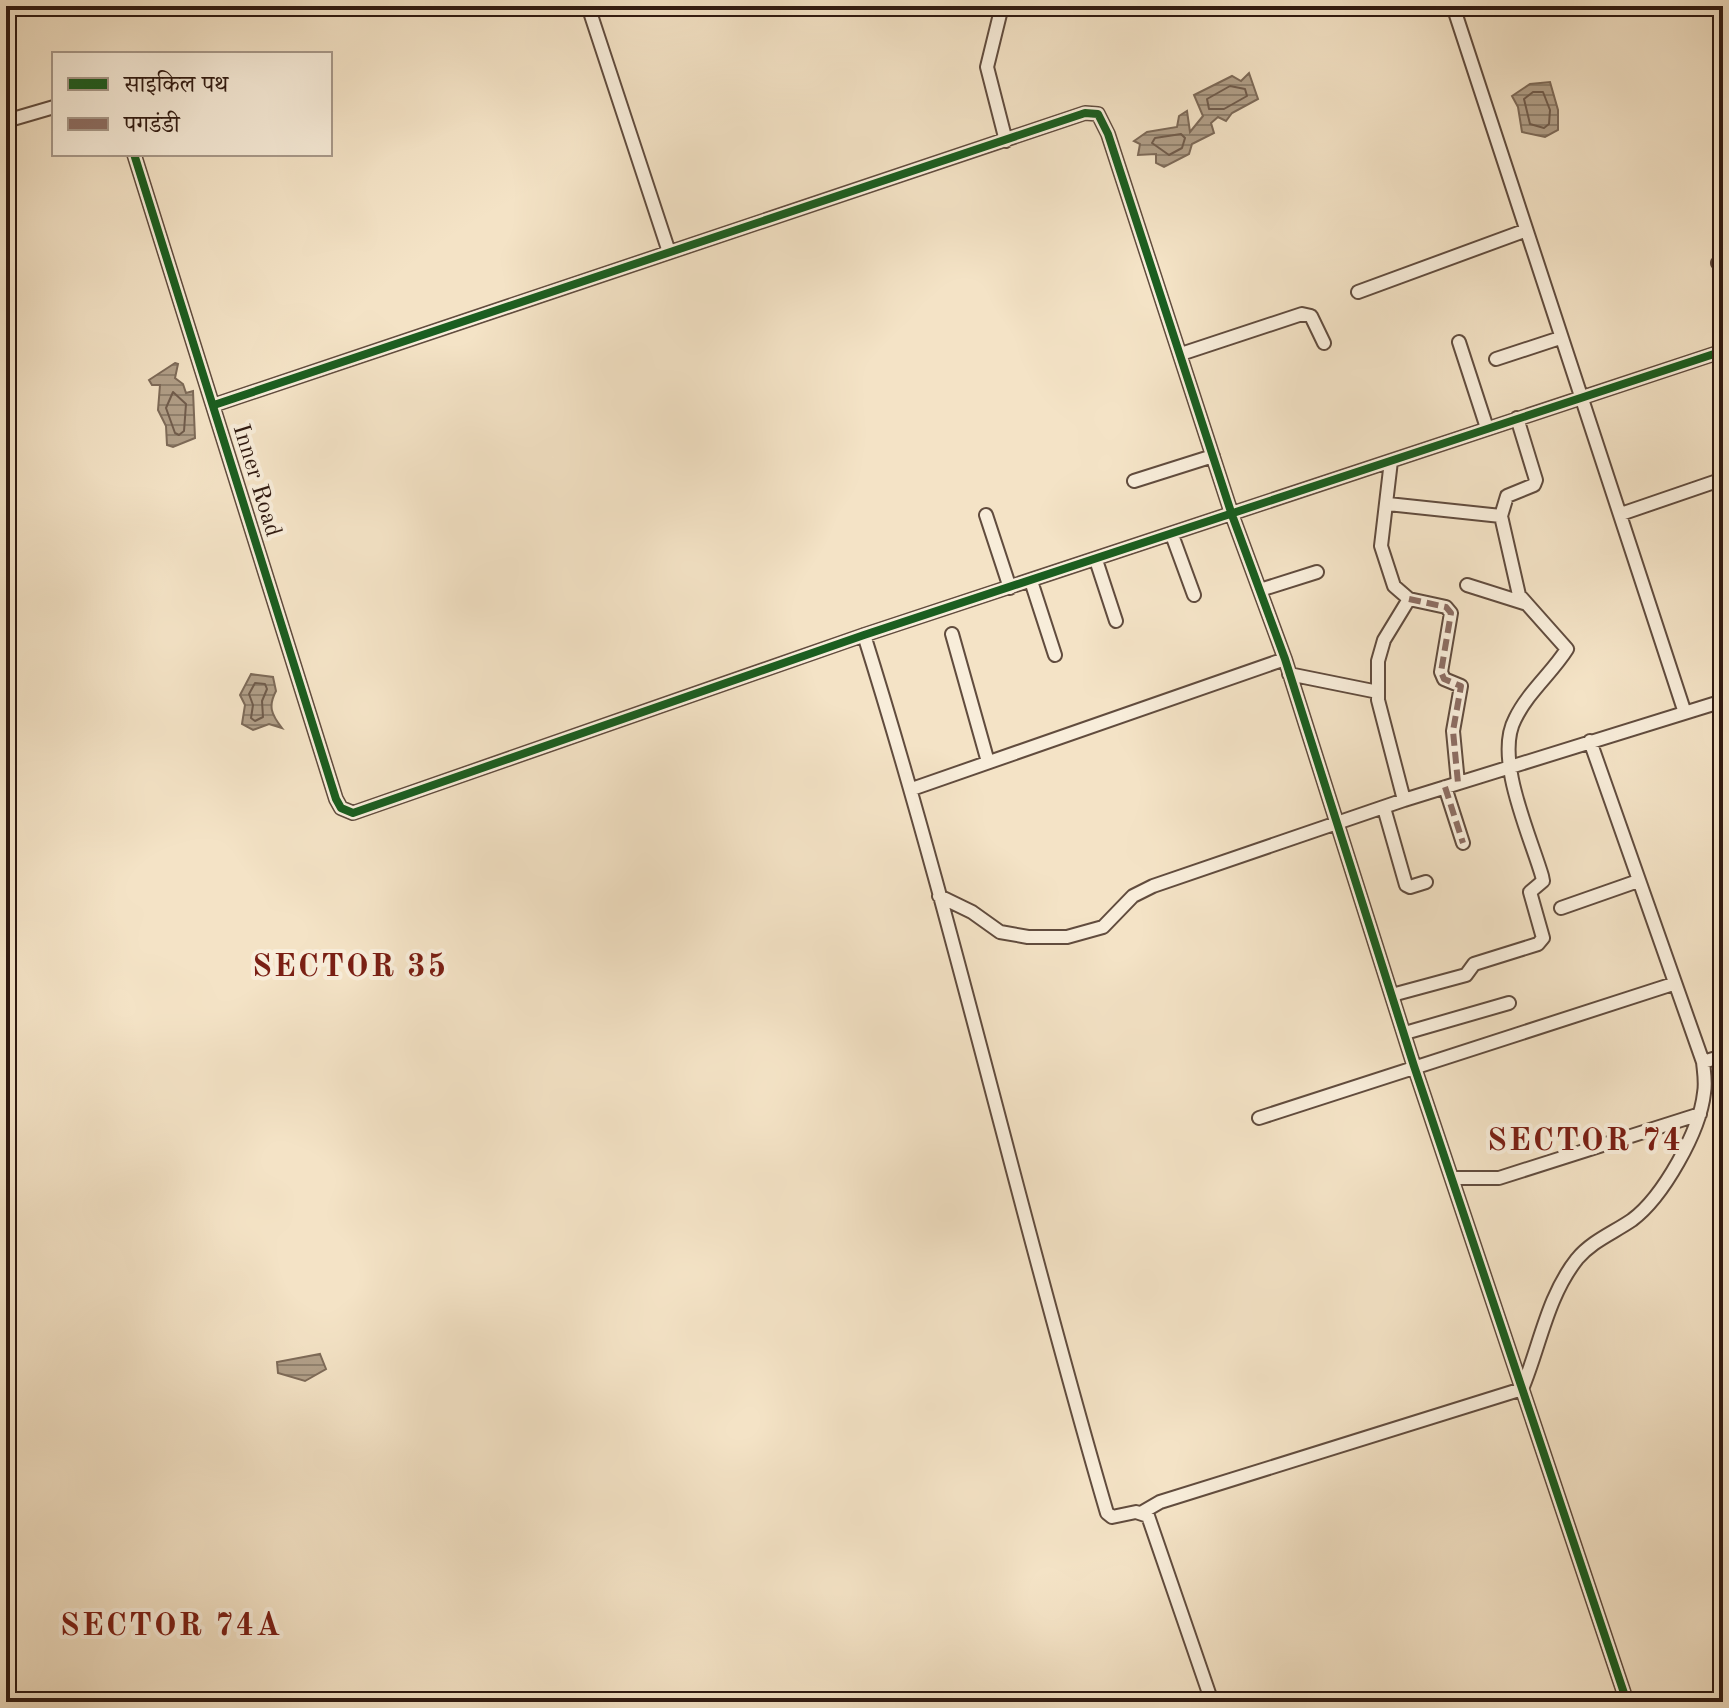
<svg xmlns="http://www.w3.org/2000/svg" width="1729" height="1708" font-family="'Old Standard TT','Noto Serif Devanagari',serif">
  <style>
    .water { fill: url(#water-rules); stroke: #7d6a58; stroke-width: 2 }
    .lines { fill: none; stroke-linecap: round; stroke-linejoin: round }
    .shore { stroke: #705c4c; stroke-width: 2 }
    .minor-casing { stroke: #614c3e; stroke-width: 16 }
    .minor { stroke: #f8edda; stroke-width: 12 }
    .quiet { stroke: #8d6e63; stroke-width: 6; stroke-dasharray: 12 6; stroke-linecap: butt }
    .cycleway-casing { stroke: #f8edda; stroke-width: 13 }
    .cycleway { stroke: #1b5e20; stroke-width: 8 }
    .labels { text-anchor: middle; stroke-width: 8; stroke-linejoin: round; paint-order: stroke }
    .street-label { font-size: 24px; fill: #301a11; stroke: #f8edda }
    .district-label { font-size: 32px; font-weight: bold; letter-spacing: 2px; fill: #7a1f14; stroke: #f8edda }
  </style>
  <defs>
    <pattern id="water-rules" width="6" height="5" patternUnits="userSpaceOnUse" patternTransform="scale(2)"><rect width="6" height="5" fill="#b19f88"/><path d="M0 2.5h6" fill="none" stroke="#90816e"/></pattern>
  </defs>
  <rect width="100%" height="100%" fill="#f4e3c6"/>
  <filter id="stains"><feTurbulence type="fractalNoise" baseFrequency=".0025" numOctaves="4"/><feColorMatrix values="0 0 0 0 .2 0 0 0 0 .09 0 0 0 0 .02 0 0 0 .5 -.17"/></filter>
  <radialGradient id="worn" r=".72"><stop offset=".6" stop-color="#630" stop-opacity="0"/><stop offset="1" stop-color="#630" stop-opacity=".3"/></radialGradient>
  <path class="water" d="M 1249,73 L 1258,99 L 1232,113 L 1226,121 L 1218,117 L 1211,123 L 1214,133 L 1192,144 L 1189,154 L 1164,167 L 1156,163 L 1156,154 L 1138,155 L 1140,144 L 1134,141 L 1147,132 L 1177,127 L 1179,116 L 1187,111 L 1190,132 L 1203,116 L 1194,95 L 1232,76 L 1241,81 Z
    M 1550,82 L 1558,110 L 1558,130 L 1545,137 L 1522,132 L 1518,107 L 1512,96 L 1530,84 Z
    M 175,363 L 178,364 L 175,378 L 183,384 L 186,393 L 193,391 L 195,438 L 173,447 L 167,445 L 166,426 L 158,410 L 160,385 L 152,385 L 149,380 Z
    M 251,674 L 273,677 L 276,691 C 268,706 271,714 282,728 L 269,724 L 253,730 L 242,724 L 245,705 L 240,695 Z
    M 320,1354 L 326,1369 L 305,1381 L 278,1373 L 277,1362 Z"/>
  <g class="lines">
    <path class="shore" d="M 1230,86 L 1245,89 L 1247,96 L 1224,109 L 1209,109 L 1207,99 Z
      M 1533,92 L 1543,92 L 1550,110 L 1549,124 L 1544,128 L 1530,124 L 1524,99 Z
      M 1181,134 L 1185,138 L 1182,148 L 1169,155 L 1152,143 L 1155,138 Z
      M 173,392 L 186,404 L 184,431 L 179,435 L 175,433 L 166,408 Z
      M 255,683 L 265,684 L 267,689 L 262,701 L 263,717 L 255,721 L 251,718 L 253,705 L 249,694 Z"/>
    <defs>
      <path id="minor" d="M 588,6 L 669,252
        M 1002,6 L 987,67 L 1006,141
        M 1453,6 L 1684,710
        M 6,121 L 54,107
        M 134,154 L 336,799 L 341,808 L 353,813 L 864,635 L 1723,351
        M 1718,263 L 1723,261
        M 1358,292 L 1524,231
        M 1459,342 L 1487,428
        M 1181,354 L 1302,314 L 1311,316 L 1324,343
        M 1496,359 L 1560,338
        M 214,405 L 1085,113 L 1098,114 L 1108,134 L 1232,515 L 1285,659 L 1414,1066 L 1627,1702
        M 1391,461 L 1381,546 L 1394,586 L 1409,599 L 1384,640 L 1378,661 L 1378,700 L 1404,800
        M 1134,481 L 1213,456
        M 1388,504 L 1501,516
        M 1621,514 L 1723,479
        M 986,515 L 1010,588
        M 1172,535 L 1194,595
        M 1096,560 L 1116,621
        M 1031,581 L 1055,655
        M 1467,585 L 1524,603
        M 1260,590 L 1317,572
        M 1409,599 L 1446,607 L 1451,613 L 1441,672 L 1444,679 L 1461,686 L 1453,731 L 1458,783
        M 952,634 L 988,762
        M 864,635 C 955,925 1021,1221 1107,1513 L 1112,1517 L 1136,1512 L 1148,1516 L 1212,1702
        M 1289,674 L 1378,692
        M 1445,787 L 1463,843
        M 912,789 L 1285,659
        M 1384,808 L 1406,885 L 1410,887 L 1426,882
        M 939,896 L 972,912 L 1000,932 L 1028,937 L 1067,937 L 1103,927 L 1133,896 L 1153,886 L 1404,800 L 1723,701
        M 1561,908 L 1638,881
        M 1392,995 L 1466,975 L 1474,964 L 1538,944 L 1543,938 L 1530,892 L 1543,881 L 1542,876 C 1530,835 1494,758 1515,719 C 1528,692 1552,673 1567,649 L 1519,595 L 1501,516 L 1507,496 L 1534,485 L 1536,480 L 1517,418
        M 1405,1033 L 1509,1003
        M 1703,1062 L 1723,1056
        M 1259,1118 L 1673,984
        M 1453,1178 L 1499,1178 L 1700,1114
        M 1141,1513 L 1160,1502 L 1522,1389 C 1540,1346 1547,1297 1577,1259 C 1592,1241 1613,1233 1632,1220 C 1663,1197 1700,1131 1704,1093 C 1706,1083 1704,1072 1703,1062 L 1590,741"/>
    </defs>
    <use href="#minor" class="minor-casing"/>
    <use href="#minor" class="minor"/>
    <path class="quiet" d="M 1409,599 L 1446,607 L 1451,613 L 1441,672 L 1444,679 L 1461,686 L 1453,731 L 1458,783
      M 1445,787 L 1463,843"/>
    <defs>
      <path id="cycleway" d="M 134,154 L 336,799 L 341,808 L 353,813 L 864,635 L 1723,351
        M 214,405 L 1085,113 L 1098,114 L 1108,134 L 1232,515 L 1285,659 L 1414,1066 L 1627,1702"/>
    </defs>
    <use href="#cycleway" class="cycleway-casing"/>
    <use href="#cycleway" class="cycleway"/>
  </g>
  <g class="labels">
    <g class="street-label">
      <text transform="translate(258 480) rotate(73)" y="8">Inner Road</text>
    </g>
    <g class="district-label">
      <text x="350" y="976">SECTOR 35</text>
      <text x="1585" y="1150">SECTOR 74</text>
      <text x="171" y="1635">SECTOR 74A</text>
    </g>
  </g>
  <rect width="1729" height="1708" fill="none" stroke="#f4e3c6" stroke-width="32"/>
  <rect x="8" y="8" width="1713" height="1692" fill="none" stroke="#301a11" stroke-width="4"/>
  <rect x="16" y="16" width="1697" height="1676" fill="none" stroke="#301a11" stroke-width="2"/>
  <rect x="52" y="52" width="280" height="104" fill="#f8edda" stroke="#a8998a" stroke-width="2"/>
  <rect x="68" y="78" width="40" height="12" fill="#1b5e20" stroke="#a8998a" stroke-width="2"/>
  <text x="124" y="92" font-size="24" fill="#301a11">साइकिल पथ</text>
  <rect x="68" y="118" width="40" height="12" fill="#8d6e63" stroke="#a8998a" stroke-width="2"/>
  <text x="124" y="132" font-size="24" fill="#301a11">पगडंडी</text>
  <rect width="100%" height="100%" filter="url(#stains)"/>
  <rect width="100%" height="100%" fill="url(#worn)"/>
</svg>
